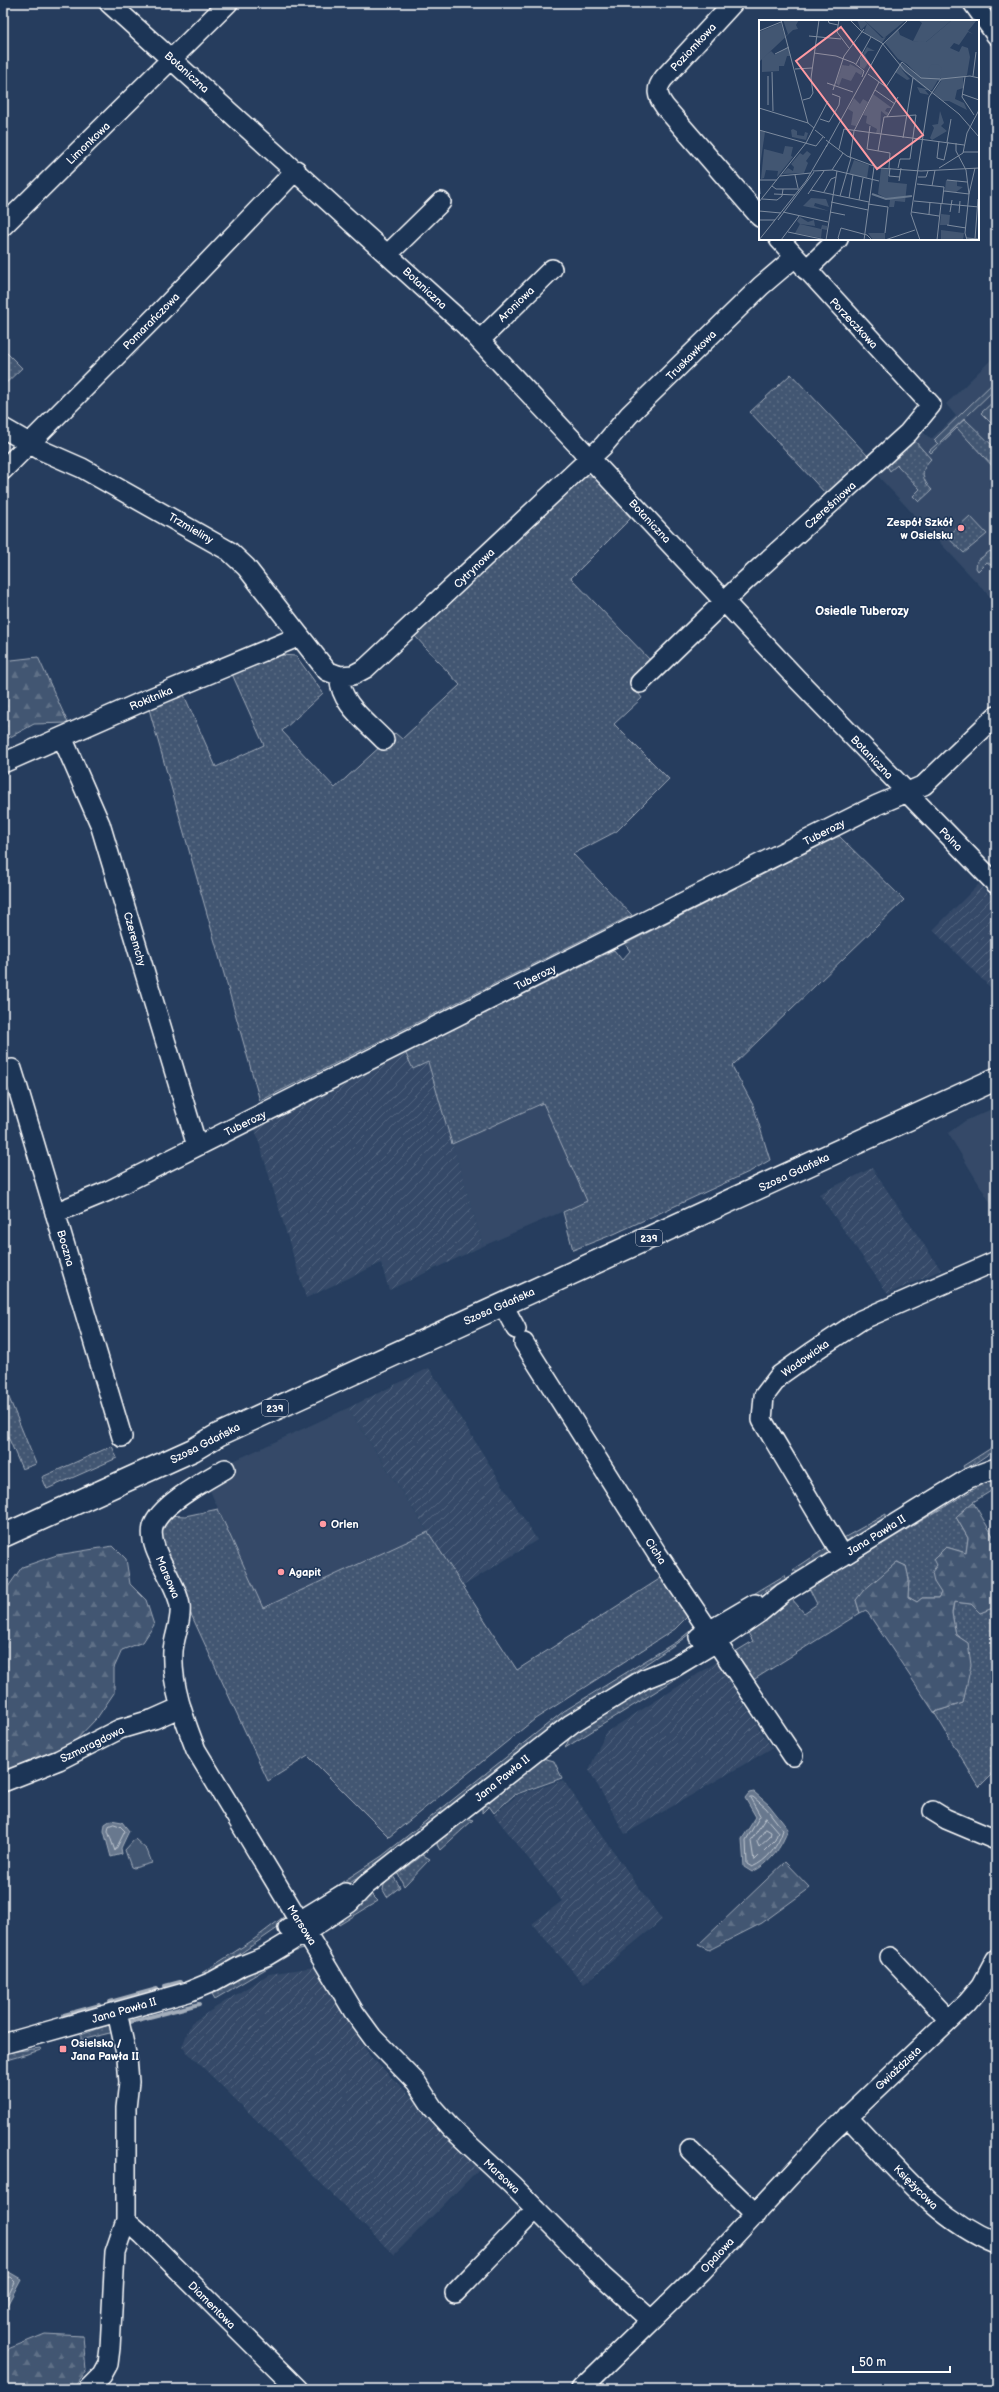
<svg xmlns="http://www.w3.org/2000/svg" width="999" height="2392" font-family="'Balsamiq Sans',sans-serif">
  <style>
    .built { fill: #344a68 }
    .industrial { fill: url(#industrial-furrows) }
    .grass { fill: url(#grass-dots); stroke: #a0aab8 }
    .forest { fill: url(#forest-firs); stroke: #a0aab8 }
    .park { fill: #425672; stroke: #a0aab8 }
    .water { fill: #67788e; stroke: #a4aebb }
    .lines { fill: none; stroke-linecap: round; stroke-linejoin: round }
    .shore { stroke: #c2c9d2; stroke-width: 1 }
    .stream { stroke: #a4aebb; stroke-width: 4 }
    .minor-casing { stroke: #fff; stroke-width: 22 }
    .major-casing { stroke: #fff; stroke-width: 25 }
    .minor { stroke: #1d3557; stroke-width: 19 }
    .major { stroke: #1d3557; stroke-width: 22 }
    .poi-dot { fill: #ff9aa2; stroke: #1d3557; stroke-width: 1.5 }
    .labels { text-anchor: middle; stroke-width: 3; stroke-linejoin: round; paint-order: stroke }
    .shield { fill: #1d3557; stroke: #bbc2cd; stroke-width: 1 }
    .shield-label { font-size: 10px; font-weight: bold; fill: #fff }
    .street-label { font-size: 11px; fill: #fff; stroke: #1d3557 }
    .poi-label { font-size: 11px; font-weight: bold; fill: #fff; stroke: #1d3557; text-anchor: start }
    .neighbourhood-label { font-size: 12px; font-weight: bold; fill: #fff; stroke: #1d3557 }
    .inset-river { fill: none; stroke: #67788e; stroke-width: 2 }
    .inset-road { fill: none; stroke: #7d8b9e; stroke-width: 1 }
    .view { fill: #ff9aa2; fill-opacity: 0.15; stroke: #ff9aa2; stroke-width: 2 }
    .inset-edge { fill: none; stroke: #fff; stroke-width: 2 }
  </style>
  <defs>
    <pattern id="industrial-furrows" width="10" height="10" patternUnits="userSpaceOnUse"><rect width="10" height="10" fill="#344a68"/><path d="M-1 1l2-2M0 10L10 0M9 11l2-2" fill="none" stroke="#52657f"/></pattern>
    <pattern id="grass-dots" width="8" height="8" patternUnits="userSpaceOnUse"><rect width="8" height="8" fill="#425672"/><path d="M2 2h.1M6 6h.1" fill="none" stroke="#5e6f87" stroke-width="1.8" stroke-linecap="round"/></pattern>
    <pattern id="forest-firs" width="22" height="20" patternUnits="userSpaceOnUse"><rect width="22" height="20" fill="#425672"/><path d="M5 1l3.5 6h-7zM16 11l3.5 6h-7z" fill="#5e6f87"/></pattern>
  </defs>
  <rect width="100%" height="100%" fill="#263d5e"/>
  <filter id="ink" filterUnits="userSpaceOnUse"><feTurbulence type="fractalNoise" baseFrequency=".025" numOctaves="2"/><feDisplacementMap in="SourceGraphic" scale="8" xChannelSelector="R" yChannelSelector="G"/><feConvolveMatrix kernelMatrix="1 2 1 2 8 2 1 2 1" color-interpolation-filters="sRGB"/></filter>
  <g filter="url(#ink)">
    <path class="built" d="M 996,355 L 996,603 L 877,475 L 923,432 L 931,439 L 956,416 L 946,404 Z
      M 543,1103 L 587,1201 L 483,1246 L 452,1144 Z
      M 996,1107 L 996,1212 L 948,1133 L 965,1121 Z
      M 348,1408 L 428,1532 L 263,1608 L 203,1475 Z"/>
    <path class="industrial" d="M 979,884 L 996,902 L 996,993 L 933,930 Z
      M 405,1052 L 428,1062 L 483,1246 L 389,1290 L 381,1263 L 306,1298 L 255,1129 Z
      M 872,1168 L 941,1270 L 888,1294 L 819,1194 Z
      M 429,1368 L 537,1540 L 463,1586 L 348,1408 Z
      M 717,1662 L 772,1748 L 625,1834 L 589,1770 L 605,1733 Z
      M 563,1780 L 662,1920 L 584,1984 L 532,1924 L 562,1901 L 494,1815 L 516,1796 Z
      M 314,1967 L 370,2056 L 482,2166 L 394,2255 L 182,2047 L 191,2023 L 269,1974 Z"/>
    <path class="grass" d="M 3,349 L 22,368 L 3,386 Z
      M 791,374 L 868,456 L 826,494 L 750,412 Z
      M 965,419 L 996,449 L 996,470 L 957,428 L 931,453 L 929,451 Z
      M 914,440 L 931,459 C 920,470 921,479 932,490 L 919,502 L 913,496 L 920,489 L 897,465 L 890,471 L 887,466 Z
      M 585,476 L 594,476 L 631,518 L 571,578 L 651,661 L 630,682 L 642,698 L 614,724 L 669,779 L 617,831 L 573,854 L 632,915 L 260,1101 L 149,709 L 184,695 L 216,767 L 264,745 L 232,674 L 280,655 L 296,656 L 323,693 L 282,731 L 335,788 L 395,733 L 402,739 L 460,685 L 415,636 L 577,480 Z
      M 970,516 L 987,534 L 964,553 L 947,537 Z
      M 990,551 L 996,555 L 996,569 L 987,562 L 978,571 L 976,568 L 977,561 Z
      M 839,836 L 904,900 L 732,1066 L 753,1105 L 770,1160 L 751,1171 L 614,1234 L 573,1250 L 563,1212 L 587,1201 L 543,1103 L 452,1144 L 428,1062 L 413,1069 L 405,1052 L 614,950 L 622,960 L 630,951 L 625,944 Z
      M 3,1383 L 36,1464 L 22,1469 L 3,1425 Z
      M 996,1445 L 996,1449 L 965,1470 L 963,1466 Z
      M 112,1446 L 117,1458 L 47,1489 L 42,1477 Z
      M 996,1476 L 996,1488 L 973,1502 L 956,1517 L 968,1538 L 966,1553 L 946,1547 L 937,1565 L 941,1593 L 938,1598 L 922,1598 L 917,1602 L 908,1597 L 909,1579 L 906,1566 L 897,1562 L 856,1600 L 860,1613 L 750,1682 L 730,1655 L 753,1641 L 747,1631 L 792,1599 L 804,1613 L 817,1604 L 809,1588 Z
      M 218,1509 L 263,1608 L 428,1532 L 517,1670 L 661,1578 L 690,1614 L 675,1629 L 535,1719 L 389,1837 L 308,1756 L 268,1781 L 190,1612 L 160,1538 L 169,1515 L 185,1516 Z
      M 886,1514 L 886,1520 L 848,1542 L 840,1540 Z
      M 829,1546 L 829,1554 L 799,1573 L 793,1570 Z
      M 785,1575 L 786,1579 L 734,1610 L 732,1607 Z
      M 954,1602 L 971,1604 L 980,1613 L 995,1607 L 996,1609 L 996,1770 L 979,1787 L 934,1712 L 963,1703 L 968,1643 L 956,1635 L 952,1613 Z
      M 695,1627 L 693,1631 L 680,1641 L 567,1717 L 368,1872 L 323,1899 L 321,1896 L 382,1856 L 564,1711 L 679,1640 Z
      M 708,1653 L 716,1654 L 565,1748 L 571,1735 Z
      M 543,1758 L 554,1761 L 562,1778 L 514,1795 L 494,1813 L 489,1806 L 482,1813 L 482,1805 Z
      M 466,1818 L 473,1820 L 440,1850 L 437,1845 L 438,1840 Z
      M 423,1855 L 430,1859 L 404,1886 L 398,1874 Z
      M 393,1876 L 400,1887 L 387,1897 L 383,1890 L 384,1885 Z
      M 371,1894 L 378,1901 L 339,1925 L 336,1920 Z
      M 286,1915 L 282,1925 L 215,1971 L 202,1973 L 253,1940 Z
      M 296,1945 L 308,1948 L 296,1951 L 215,1999 L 212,1994 L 217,1989 Z
      M 108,2025 L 114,2032 L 81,2040 L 81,2035 Z
      M 40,2048 L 41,2050 L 3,2061 L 3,2053 Z"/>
    <path class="forest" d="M 38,657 L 68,723 L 34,724 L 3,741 L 3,661 Z
      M 973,1502 L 996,1541 L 996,1609 L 995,1607 L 980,1613 L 971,1604 L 954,1602 L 952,1613 L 956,1635 L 968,1643 L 971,1665 L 963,1703 L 934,1712 L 866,1610 L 860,1613 L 856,1600 L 863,1591 L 897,1562 L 906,1566 L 909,1579 L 908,1597 L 917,1602 L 922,1598 L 938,1598 L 941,1593 L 934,1582 L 932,1572 L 937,1565 L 934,1559 L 946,1547 L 966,1553 L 968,1538 L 956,1517 Z
      M 113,1546 L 126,1559 L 130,1584 L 146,1600 L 154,1625 L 143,1642 L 122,1650 L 114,1668 L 114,1693 L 97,1718 L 71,1745 L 3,1771 L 3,1594 L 22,1567 L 57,1555 Z
      M 785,1862 L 810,1888 L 762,1923 L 709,1950 L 698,1945 Z
      M 45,2334 L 83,2336 L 86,2371 L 73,2389 L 3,2389 L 3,2351 Z"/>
    <path class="park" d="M 996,380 L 996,388 L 938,444 L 934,440 Z
      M 996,399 L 996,428 L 981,413 Z
      M 135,1839 L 147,1850 L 152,1863 L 134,1868 L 131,1867 L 125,1850 Z"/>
    <path class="water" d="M 754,1792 L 769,1805 L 788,1829 C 782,1847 770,1864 752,1872 L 744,1867 L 742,1839 L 756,1817 L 745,1798 L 749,1793 Z
      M 111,1820 L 122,1822 L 129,1831 L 121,1848 L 122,1854 L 111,1857 L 104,1831 L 105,1824 Z
      M 9,2272 L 21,2279 L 3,2313 L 3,2275 Z"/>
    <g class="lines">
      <path class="shore" d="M 750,1797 L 753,1797 L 766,1808 L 783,1830 C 779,1845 767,1861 752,1867 L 747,1864 L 746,1840 L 760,1816 Z
        M 766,1818 L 778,1832 L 775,1840 L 754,1861 L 751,1841 Z
        M 114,1824 L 120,1826 L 125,1831 L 115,1851 L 108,1831 L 109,1826 Z
        M 766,1829 L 771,1832 L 770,1837 L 759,1847 L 757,1842 Z
        M 3,2278 L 10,2277 L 15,2282 L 3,2306"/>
      <path class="stream" d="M 165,1986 L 180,1982
        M 110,2002 L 157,1989
        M 64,2015 L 100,2005
        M 130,2022 L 199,2004"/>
      <defs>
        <path id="minor" d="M 109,3 L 465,325 L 797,679 L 996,884
          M 733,3 L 664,78 C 655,89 657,96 665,107 L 760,217
          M 973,3 L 996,35
          M 3,226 L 228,3
          M 389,253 L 441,202
          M 806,270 L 838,239
          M 480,340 L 552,269
          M 3,428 L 41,450 L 82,468 L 229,551 L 246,567 L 327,671 L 340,676 L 353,675 L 366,668 L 603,446 L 629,415 L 761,286 L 795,257
          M 3,470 L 165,307 L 296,170
          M 340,676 C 338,702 367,722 384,740
          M 640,683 L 744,582 L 908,433 L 931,405 L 779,239
          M 62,737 L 100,824 L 197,1146
          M 3,763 L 146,700 L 300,636
          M 3,1072 L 12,1069 L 17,1085 L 122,1437
          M 55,1213 L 108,1191 L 877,805 L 924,785 L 996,716
          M 503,1305 L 516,1329
          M 524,1343 L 656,1552 L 793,1756
          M 225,1469 C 206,1480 159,1505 153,1527 C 147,1549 177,1582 180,1606 C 182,1620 174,1636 173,1651 C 171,1685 184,1719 196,1750 L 354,2012 L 373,2038 L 416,2082 L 433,2108 L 450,2127 L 512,2185 L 602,2276 L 651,2320
          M 843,1556 L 762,1420 L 764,1396 L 780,1375 L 811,1353 L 861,1320 L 996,1261
          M 699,1637 L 755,1604
          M 3,1782 L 59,1760 L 120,1729 L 154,1719 L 181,1707
          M 933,1811 L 946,1819 L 996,1840
          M 288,1928 L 345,1893
          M 890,1957 L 949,2020
          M 3,2044 L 188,1992 L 212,1982 L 241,1966 L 266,1956 L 306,1932 L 349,1903 L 366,1885 L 571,1724 L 644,1679 L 674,1667 L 716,1642 L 759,1613 L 783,1593 L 969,1478 L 996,1468
          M 847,2116 C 893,2163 934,2219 996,2244
          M 690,2150 L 756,2214
          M 126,2220 L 143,2235 L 298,2389
          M 455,2293 L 536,2209
          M 88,2389 L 102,2375 L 108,2364 L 110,2348 L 115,2252 L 126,2220 L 126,2108 L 129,2082 L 127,2058 L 117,2012
          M 581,2389 L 702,2271 L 828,2135 L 967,2003 L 982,1985 L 996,1959"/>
        <path id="major" d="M 3,1536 L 193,1450 L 218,1435 L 996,1079"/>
      </defs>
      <use href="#minor" class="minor-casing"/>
      <use href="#major" class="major-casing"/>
      <use href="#minor" class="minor"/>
      <use href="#major" class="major"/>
    </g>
  </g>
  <g class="poi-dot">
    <circle cx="961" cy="528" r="4"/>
    <circle cx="323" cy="1524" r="4"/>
    <circle cx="281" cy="1572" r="4"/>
    <rect x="59" y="2045" width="8" height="8" rx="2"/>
  </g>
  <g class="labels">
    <g class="shield">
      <rect x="636" y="1230" width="26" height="16" rx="3"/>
      <rect x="262" y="1400" width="26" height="16" rx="3"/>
    </g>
    <g class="shield-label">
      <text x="649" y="1242">239</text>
      <text x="275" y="1412">239</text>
    </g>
    <g class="street-label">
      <text transform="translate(693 47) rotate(-47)" y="4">Poziomkowa</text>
      <text transform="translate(187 72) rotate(42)" y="4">Botaniczna</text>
      <text transform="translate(88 143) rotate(-44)" y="4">Limonkowa</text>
      <text transform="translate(425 288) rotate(43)" y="4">Botaniczna</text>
      <text transform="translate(516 304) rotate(-44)" y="4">Aroniowa</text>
      <text transform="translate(151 321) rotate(-45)" y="4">Pomarańczowa</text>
      <text transform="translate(854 323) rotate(47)" y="4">Porzeczkowa</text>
      <text transform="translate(691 355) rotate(-45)" y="4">Truskawkowa</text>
      <text transform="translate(830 505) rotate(-42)" y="4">Czereśniowa</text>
      <text transform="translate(650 521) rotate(47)" y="4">Botaniczna</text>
      <text transform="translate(191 528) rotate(30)" y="4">Trzmieliny</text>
      <text transform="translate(474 568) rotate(-44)" y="4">Cytrynowa</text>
      <text transform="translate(151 698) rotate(-23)" y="4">Rokitnika</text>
      <text transform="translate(872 757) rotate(46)" y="4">Botaniczna</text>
      <text transform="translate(824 832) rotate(-27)" y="4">Tuberozy</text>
      <text transform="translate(951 839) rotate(45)" y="4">Polna</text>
      <text transform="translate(135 939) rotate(74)" y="4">Czeremchy</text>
      <text transform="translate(535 977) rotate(-26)" y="4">Tuberozy</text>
      <text transform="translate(245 1123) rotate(-26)" y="4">Tuberozy</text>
      <text transform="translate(794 1172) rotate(-25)" y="4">Szosa Gdańska</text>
      <text transform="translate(66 1248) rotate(74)" y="4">Boczna</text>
      <text transform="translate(499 1306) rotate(-24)" y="4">Szosa Gdańska</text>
      <text transform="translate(805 1358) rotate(-35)" y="4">Wadowicka</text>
      <text transform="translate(205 1443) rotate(-27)" y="4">Szosa Gdańska</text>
      <text transform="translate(876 1535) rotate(-32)" y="4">Jana Pawła II</text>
      <text transform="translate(656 1551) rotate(57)" y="4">Cicha</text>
      <text transform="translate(168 1577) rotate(67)" y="4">Marsowa</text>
      <text transform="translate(92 1744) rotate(-26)" y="4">Szmaragdowa</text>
      <text transform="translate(502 1778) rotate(-39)" y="4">Jana Pawła II</text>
      <text transform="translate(302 1925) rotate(58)" y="4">Marsowa</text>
      <text transform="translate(124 2010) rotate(-16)" y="4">Jana Pawła II</text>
      <text transform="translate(898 2068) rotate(-43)" y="4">Gwiaździsta</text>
      <text transform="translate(502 2176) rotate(43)" y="4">Marsowa</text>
      <text transform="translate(916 2187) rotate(45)" y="4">Księżycowa</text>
      <text transform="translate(717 2255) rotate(-47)" y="4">Opalowa</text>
      <text transform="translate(212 2305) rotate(45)" y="4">Diamentowa</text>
    </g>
    <g class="poi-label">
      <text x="953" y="526" text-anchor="end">Zespół Szkół<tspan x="953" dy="13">w Osielsku</tspan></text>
      <text x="331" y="1528">Orlen</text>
      <text x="289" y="1576">Agapit</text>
      <text x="71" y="2047">Osielsko /<tspan x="71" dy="13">Jana Pawła II</tspan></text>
    </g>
    <g class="neighbourhood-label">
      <text x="862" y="615">Osiedle Tuberozy</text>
    </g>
  </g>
  <g transform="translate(759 20)">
    <rect width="220" height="220" fill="#263d5e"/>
    <path d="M 105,0 L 147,0 L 125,18 ZM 159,0 L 193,0 L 167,22 L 159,22 L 154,21 L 163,3 ZM 29,27 L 32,36 L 28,36 L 25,46 L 20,46 L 20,51 L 3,52 L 3,38 L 12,31 L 16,35 ZM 83,44 L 80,57 L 83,45 L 90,46 L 91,44 L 104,51 L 102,55 L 97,52 L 92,61 L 83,58 L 80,66 L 77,63 ZM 114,74 L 133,88 L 128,88 L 126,91 L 130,93 L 128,96 L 122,91 L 121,113 L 117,113 L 118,109 L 107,103 L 108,96 L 104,95 ZM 95,78 L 101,84 L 104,79 L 109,82 L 97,106 L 92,105 L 94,92 L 89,89 ZM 0,110 L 6,112 L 1,146 L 0,146 ZM 26,126 L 34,127 L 32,136 L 34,137 L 18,157 L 19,151 L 7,150 L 5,158 L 2,159 L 5,129 L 24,134 ZM 48,131 L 52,134 L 47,141 L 49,143 L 45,153 L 23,154 L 29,148 L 34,151 L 35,147 L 32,144 L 41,133 L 44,135 ZM 122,149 L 130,149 L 129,162 L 148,164 L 146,182 L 136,181 L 135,187 L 130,187 L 131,180 L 119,174 ZM 52,178 L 67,179 L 70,187 L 56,183 L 55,186 L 70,191 L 44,186 ZM 41,204 L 62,209 L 63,205 L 68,206 L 68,210 L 63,209 L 62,218 L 36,213 Z" fill="#425672"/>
    <path d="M 24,0 L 40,0 L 37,5 L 39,9 L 34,10 L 0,42 L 0,12 L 22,3 L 26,17 L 29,14 ZM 98,0 L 105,0 L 123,18 L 127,17 L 123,23 L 105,12 L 108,4 L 102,10 ZM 193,0 L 218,0 L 209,11 L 214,14 L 209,12 L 200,25 L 195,23 L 191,28 L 200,32 L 203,26 L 209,28 L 211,37 L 208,55 L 204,58 L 204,68 L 198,70 L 196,79 L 205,83 L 208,90 L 190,81 L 184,81 L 174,73 L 182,61 L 165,59 L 179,60 L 173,70 L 166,70 L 170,75 L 161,73 L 158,67 L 167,69 L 142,49 L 151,59 L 148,60 L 136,52 L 142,43 L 157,53 L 148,44 L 139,39 L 126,23 L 139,9 L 141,15 L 154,21 L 167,22 ZM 108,27 L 116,31 L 109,31 L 106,35 L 110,42 L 105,49 L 101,47 L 101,39 ZM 181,91 L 185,103 L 182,106 L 188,111 L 173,120 L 171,118 L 175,108 L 173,105 L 179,104 ZM 34,109 L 38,111 L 38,115 L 45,116 L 46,112 L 49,113 L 47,120 L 33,117 L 32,110 ZM 182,194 L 191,195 L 190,205 L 181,205 ZM 41,197 L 49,202 L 55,200 L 56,206 L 41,204 L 38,201 ZM 182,210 L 205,213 L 204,220 L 182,220 Z" fill="#425672"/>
    <path d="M169 51a7 7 0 1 1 14 0a7 7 0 1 1-14 0Z" fill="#425672"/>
    <path d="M 109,213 L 126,213 L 126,220 L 114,220 Z" fill="#425672"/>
    <path d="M 95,140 L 110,145 L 108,158 L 90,154 ZM 187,160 L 198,161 L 198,166 L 204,167 L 197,172 L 186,171 Z" fill="#425672"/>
    <path class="inset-river" d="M 113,174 L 127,179 L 153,176"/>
    <path class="inset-road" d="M 22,0 L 49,103M 69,0 L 70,3 L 79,5M 80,0 L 78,12 L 90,28M 91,0 L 102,11 L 123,23 L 146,51 L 200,94 L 220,117M 0,11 L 22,2M 50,16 L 82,19M 55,33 L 77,36 L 95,43 L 105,51 L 103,57M 16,34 L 30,27M 97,44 L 112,17M 36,49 L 53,48M 13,52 L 14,91M 109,54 L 127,67 L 143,42 L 162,58 L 181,59M 9,56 L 9,85M 214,56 L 217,32M 206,57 L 203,77 L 215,95M 68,63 L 94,72M 74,70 L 85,36 L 105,9M 116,70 L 136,84M 203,74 L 220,80M 44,80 L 51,78 L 54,73 L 52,58 L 60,0M 0,88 L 49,103 L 55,108M 128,97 L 139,77M 61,99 L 70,102 L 80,85 L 81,77 L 73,74M 111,106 L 108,129 L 131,133 L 130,148M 0,110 L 57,126 L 64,117M 56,110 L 66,118M 144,118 L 154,58M 67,120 L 88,136 L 120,148 L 162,151 L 220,148M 180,121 L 178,138 L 185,140 L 189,122M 188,122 L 192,99M 197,123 L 197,131 L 207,150 L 210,174 L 206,213 L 208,220M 67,127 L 123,25 L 149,0M 80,129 L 85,109 L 205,125M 119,131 L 125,97 L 157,95 L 151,139 L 141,139 L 139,148M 204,132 L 220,132M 91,138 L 95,111 L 120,62M 131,148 L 130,156 L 141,157M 180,148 L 204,133 L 208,113 L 220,90M 73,150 L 84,133M 54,151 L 74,150 L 120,161M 36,155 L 39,168M 21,156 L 52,153M 159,157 L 167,157 L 169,151M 0,160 L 18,160M 0,160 L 1,174M 188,160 L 208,162M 140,161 L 142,148M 158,164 L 185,167 L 183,184M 13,166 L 17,169 L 40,169M 173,166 L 176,150M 52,170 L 110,182M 185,171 L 210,174M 65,172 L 72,159 L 77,157M 15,174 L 36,175M 49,174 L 65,151M 210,174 L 216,148M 81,176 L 92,138M 90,178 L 94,155M 3,179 L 18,180 L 23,176 L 24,169M 100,180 L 104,158M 155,181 L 220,187M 0,182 L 47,123 L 69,81M 72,182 L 109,190M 109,184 L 129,187 L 126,213M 0,191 L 22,193M 24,192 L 69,202M 71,192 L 86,195M 153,192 L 180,196M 191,192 L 193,180M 200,193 L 201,181M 170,194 L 171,182M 0,200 L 16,200M 19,200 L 55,152M 188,205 L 207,208M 29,212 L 67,220M 207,218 L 220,219M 216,219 L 219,179M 0,220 L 47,161 L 68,125M 22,220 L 40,196M 67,220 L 78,151M 81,220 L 79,218 L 82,208 L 108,215 L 113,220M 105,220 L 115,147M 126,220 L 156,210M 161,220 L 152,194 L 170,77 L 182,59 L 211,56 L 220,58M 178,220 L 182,184"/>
    <path class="view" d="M 82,7 L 164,115 L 118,149 L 37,41 Z"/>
    <rect width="220" height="220" class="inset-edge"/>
  </g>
  <rect width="999" height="2392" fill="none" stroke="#1d3557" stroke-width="16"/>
  <rect x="8" y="8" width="983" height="2376" fill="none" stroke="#fff" stroke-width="1.5" filter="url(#ink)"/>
  <path d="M853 2366v6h97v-6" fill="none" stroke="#ffffff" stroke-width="2"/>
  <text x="859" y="2366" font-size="12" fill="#ffffff" stroke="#1d3557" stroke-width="3" paint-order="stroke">50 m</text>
</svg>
